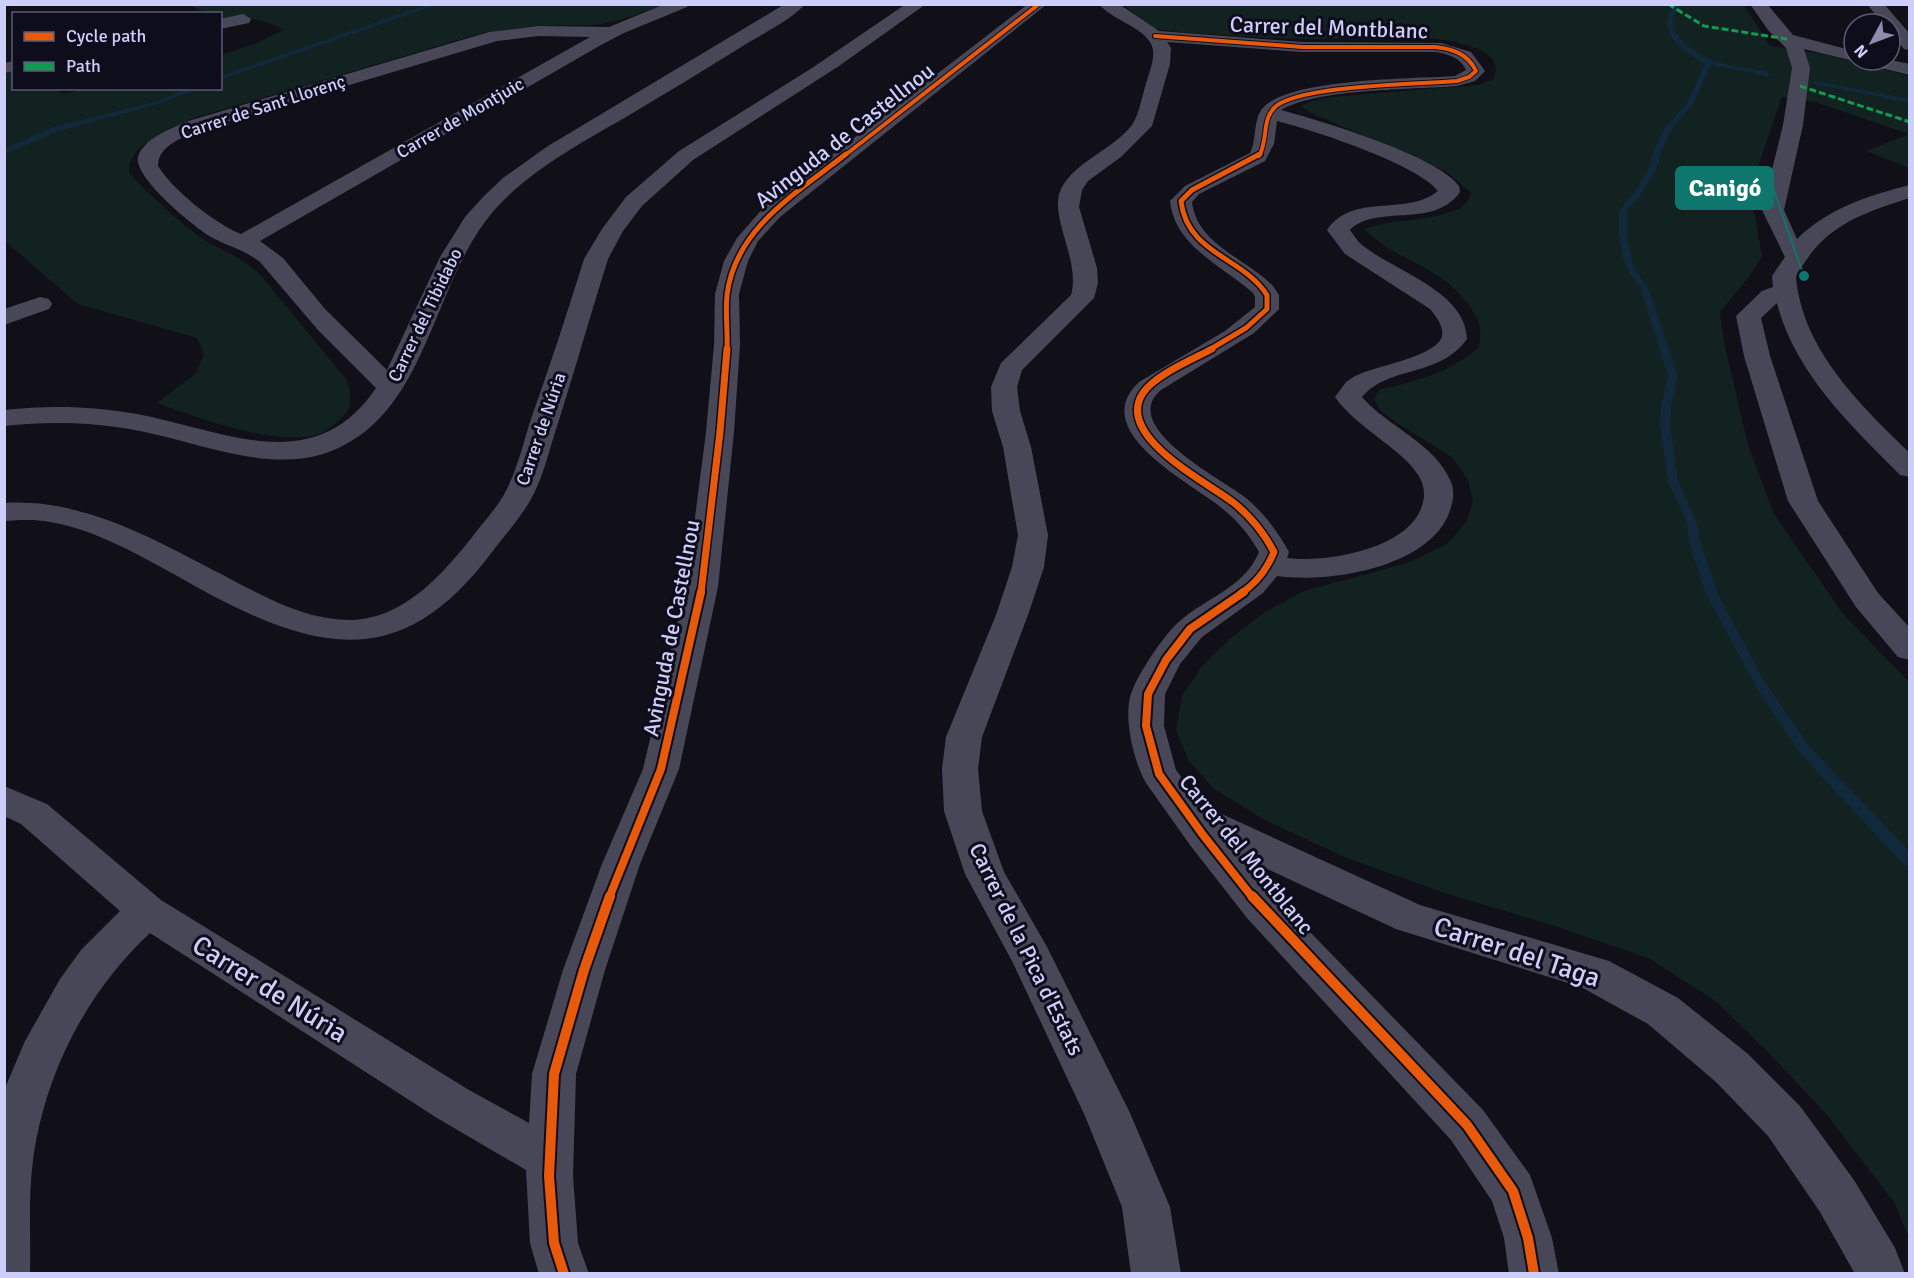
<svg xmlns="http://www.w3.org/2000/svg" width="1914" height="1278" font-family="Signika,sans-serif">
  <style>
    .green { fill: #112221 }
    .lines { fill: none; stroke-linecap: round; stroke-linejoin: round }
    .stream { fill: #12293c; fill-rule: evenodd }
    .street { fill: #474758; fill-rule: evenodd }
    .quiet { stroke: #139951; stroke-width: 3; stroke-dasharray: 7 3; stroke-linecap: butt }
    .cycleway-far4-casing { stroke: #0e0d1c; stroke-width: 6 }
    .cycleway-far3-casing { stroke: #0e0d1c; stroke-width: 8 }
    .cycleway-far2-casing { stroke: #0e0d1c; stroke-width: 10 }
    .cycleway-far1-casing { stroke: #0e0d1c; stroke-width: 12 }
    .cycleway-casing { stroke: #0e0d1c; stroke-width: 14 }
    .cycleway-far4 { stroke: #e8590c; stroke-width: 4 }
    .cycleway-far3 { stroke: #e8590c; stroke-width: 5 }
    .cycleway-far2 { stroke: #e8590c; stroke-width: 7 }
    .cycleway-far1 { stroke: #e8590c; stroke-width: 8 }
    .cycleway { stroke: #e8590c; stroke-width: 10 }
    .labels { text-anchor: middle; stroke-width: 6; stroke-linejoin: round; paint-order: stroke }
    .far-street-label { font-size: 18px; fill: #cecefa; stroke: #0e0d1c }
    .street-label { font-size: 22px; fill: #cecefa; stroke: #0e0d1c }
    .near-street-label { font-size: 27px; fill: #cecefa; stroke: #0e0d1c }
    .leader { fill: none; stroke: #0f766e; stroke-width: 2 }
    .callout-dot { fill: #0f766e; stroke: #0e0d1c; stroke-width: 2 }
    .callout { fill: #0f766e; stroke: #0f766e; stroke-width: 2 }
    .callout-label { font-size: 24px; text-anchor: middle; font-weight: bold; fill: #fff }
  </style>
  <rect width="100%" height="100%" fill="#111018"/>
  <path class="green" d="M 189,5 L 664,5 L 617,21 L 596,25 L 535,26 L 482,33 L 191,119 L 166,130 L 138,149 L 129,164 L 129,173 L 144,189 L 183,224 L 207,242 L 233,255 L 257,271 L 347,380 C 352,400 354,407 338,421 C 333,426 326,432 319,434 C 280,448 195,417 157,403 L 195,374 L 204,355 L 197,338 L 78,304 L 5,241 L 4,73 L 13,72 L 14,88 L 53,89 L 65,94 L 87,88 L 220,88 L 221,55 L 257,43 L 283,30 C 264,18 242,16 221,21 L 220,14 L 206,13 Z
    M 1123,5 L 1744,5 L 1770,46 L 1823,54 L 1909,76 L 1909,168 L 1866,151 L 1909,134 L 1815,102 L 1782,97 L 1750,190 L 1762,256 L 1751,274 L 1720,312 L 1724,342 L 1748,445 L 1774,514 L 1843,614 L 1909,682 L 1909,1238 L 1894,1202 L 1827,1115 L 1767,1051 L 1713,999 L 1648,958 L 1555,926 L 1451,895 L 1344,857 L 1263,819 L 1214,789 L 1189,761 L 1176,730 L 1182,696 L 1202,666 L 1232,637 L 1265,612 L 1304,591 L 1407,563 L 1447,544 L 1467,521 L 1473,500 L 1468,480 L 1452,457 L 1397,423 L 1380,410 L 1374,399 L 1379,390 C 1415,381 1450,373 1479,347 C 1479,342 1481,334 1480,329 C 1479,320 1473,312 1468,304 C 1438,264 1396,261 1364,229 C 1394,218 1433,222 1460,208 C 1467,204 1469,199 1471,193 L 1447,172 L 1311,113 L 1301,106 L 1312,101 L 1331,97 L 1478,85 L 1494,79 C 1498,67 1495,58 1484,52 C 1443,29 1354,40 1307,39 C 1261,38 1215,35 1169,31 L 1153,28 Z"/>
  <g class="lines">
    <path class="stream" d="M 429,4 L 439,4 L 220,80 L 220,76 Z
      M 1675,4 L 1682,4 C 1672,15 1669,25 1679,37 C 1696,57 1719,64 1744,68 C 1753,69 1764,70 1771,74 L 1768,76 L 1711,65 L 1693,104 L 1671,130 L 1660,154 L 1659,163 L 1644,190 L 1627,211 L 1627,236 L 1632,261 L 1638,274 L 1648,287 L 1678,376 L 1671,406 L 1670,424 L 1678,481 L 1697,523 L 1701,544 L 1718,594 L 1764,681 L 1810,747 L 1910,852 L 1910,867 L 1905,866 L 1800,753 L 1755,685 L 1706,594 L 1689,544 L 1687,523 L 1668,481 L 1660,424 L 1661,406 L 1668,376 L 1640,287 L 1630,274 L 1624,261 L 1619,236 L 1619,211 L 1637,189 L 1651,163 L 1652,154 L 1664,129 L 1687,103 L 1705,63 C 1682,52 1653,30 1675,4 Z
      M 1816,81 L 1910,99 L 1910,103 L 1814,84 L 1813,83 Z
      M 189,88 L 200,88 L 158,104 L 59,131 L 4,154 L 4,149 L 53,127 L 154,102 Z"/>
    <path class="street" d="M 665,4 L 689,4 L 687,7 L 624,33 L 601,45 L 260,241 L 283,258 L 325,309 L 387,370 L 440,257 L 465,217 L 483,197 L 503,178 L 548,146 L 785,4 L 805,4 C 792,20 756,37 738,49 C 701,72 663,95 626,117 C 581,143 534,168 498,206 C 429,280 431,419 323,454 C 266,472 196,442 140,431 C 94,422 50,421 4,426 L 4,410 C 50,405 92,406 137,414 C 223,430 314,480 376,388 L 318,330 L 260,262 C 245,250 227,246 211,237 C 194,227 133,177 138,157 C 144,138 169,130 185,122 L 489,32 L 538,26 L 609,27 ZM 538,36 L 590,37 L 241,234 C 214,223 173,190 158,166 C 158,145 183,138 199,130 L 497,41 Z
      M 906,4 L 926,4 L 839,66 L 693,160 L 642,206 L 623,231 L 608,259 C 591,313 576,366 559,420 C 551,443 546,467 536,489 C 526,512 507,532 492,552 C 412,659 336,659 223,601 C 172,575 105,530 50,522 C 35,519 20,520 4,521 L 4,503 C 83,498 153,539 221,574 C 261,595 305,621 352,620 C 408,618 448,568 480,527 C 489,516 499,504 506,491 C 517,469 523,445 530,422 C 549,368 567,314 584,259 L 602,229 L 626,197 L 679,151 L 812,68 Z
      M 1028,4 L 1047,4 L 780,217 L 758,241 L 748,261 L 739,294 L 740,345 L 734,432 L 718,587 L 679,769 L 640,864 L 605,970 L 576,1074 L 573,1176 L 578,1243 L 589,1274 L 539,1274 L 530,1243 L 526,1170 L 437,1118 L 150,933 C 86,993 45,1073 33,1160 C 28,1197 31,1236 30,1274 L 4,1274 L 5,1088 L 25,1041 L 60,979 L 81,950 L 120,911 L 21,824 L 4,816 L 4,786 L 47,804 L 161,900 L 469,1090 L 529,1123 L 532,1074 L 563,970 L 602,864 L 643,769 L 686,587 L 706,432 L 714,345 L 715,294 L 724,261 L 737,238 L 764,207 Z
      M 1099,4 L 1119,4 L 1159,31 L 1302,42 L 1441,43 L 1471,52 L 1485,71 L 1475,81 L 1457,86 C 1411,90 1319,88 1281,110 C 1319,120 1438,156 1459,186 L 1460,192 C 1433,230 1377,203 1350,230 C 1354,235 1357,241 1362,245 C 1394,271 1466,291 1467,339 C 1439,378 1389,365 1362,397 C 1388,427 1435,443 1451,482 C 1456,494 1452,506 1447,518 C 1421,569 1328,583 1277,576 L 1263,593 L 1202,637 L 1180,664 L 1165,694 L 1164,726 L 1176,770 L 1202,805 L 1420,905 L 1609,961 L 1678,998 L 1748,1054 L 1800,1106 L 1854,1180 L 1895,1248 L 1905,1274 L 1855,1274 L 1820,1212 L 1768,1136 L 1716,1082 L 1648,1024 L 1581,987 L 1396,929 L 1244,858 L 1275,896 L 1483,1110 L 1530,1175 L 1552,1238 L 1559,1274 L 1509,1274 L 1504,1238 L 1492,1201 L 1451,1140 L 1247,918 L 1190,845 L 1146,783 C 1134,762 1123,718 1131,694 C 1137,675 1165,633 1180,621 C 1206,598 1245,587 1259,552 C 1250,536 1238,521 1223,509 C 1192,483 1086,432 1139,382 L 1225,331 L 1255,307 L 1255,297 L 1253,293 C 1222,265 1175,247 1170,201 L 1185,186 L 1250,153 C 1257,140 1253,120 1262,109 C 1287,78 1413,79 1455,76 L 1466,70 C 1460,57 1448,54 1435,52 L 1302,52 L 1167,42 L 1171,48 L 1170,64 L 1152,126 L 1121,157 L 1088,181 L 1082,190 L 1079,207 L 1097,268 L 1098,283 L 1094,298 L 1022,370 L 1017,387 L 1020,411 L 1031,447 L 1048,535 L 1044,567 L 1028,615 L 982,737 L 978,769 L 982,811 L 1004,872 L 1046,945 L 1130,1113 L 1170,1207 L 1181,1274 L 1131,1274 L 1122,1207 L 1085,1116 L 1013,963 L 965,874 L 944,811 L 942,769 L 946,737 L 996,615 L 1012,567 L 1018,535 L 1003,447 L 992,411 L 991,387 L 1001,363 L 1071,295 C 1081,260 1048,216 1061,189 C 1075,161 1113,150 1132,125 C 1140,113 1143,91 1148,77 C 1151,67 1157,53 1150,42 C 1139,25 1112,20 1099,4 ZM 1277,121 C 1313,130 1417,164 1438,191 C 1406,217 1353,192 1327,230 L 1345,254 L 1430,309 C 1436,316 1446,329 1441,339 C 1430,358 1375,366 1355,376 L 1346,382 L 1335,397 C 1357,429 1407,451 1421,480 C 1424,487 1425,495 1423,502 C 1413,549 1326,563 1287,558 L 1289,552 C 1278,532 1264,513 1246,498 C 1224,480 1117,427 1161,390 L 1254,333 L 1279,309 L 1279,295 L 1273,286 C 1246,258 1197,245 1192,202 L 1199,194 L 1265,161 L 1274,144 Z
      M 1750,4 L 1767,4 L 1793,35 L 1854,51 L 1854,60 L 1859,60 L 1854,61 L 1804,49 L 1810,68 L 1803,125 L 1784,210 L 1797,239 C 1827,209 1869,195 1910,185 L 1910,198 C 1868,211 1829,224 1805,262 C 1801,267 1797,272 1796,278 C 1803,350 1860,405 1910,453 L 1910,477 L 1900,475 C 1851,426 1794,372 1777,303 L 1761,318 L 1770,356 L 1818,501 L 1878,593 L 1910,628 L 1910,660 L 1898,657 L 1856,607 L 1788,501 L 1744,356 L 1736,316 L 1762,291 L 1773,287 L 1772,276 L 1785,257 L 1762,210 L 1783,125 L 1792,68 L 1786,48 L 1768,30 Z
      M 1867,4 L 1884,4 L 1910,34 L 1910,50 L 1904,49 L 1890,32 L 1890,24 L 1883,24 Z
      M 243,14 L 251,19 L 249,23 L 220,29 L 220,19 Z
      M 1861,60 L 1890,60 L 1910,64 L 1910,75 L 1864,64 Z
      M 14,61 L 14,71 L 4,73 L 4,63 Z
      M 40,297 L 49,299 L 52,304 L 49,309 L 4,325 L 4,309 Z"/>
    <path class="quiet" d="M 1668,4 L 1704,26 L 1787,39
      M 1800,86 L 1910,122"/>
    <defs>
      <path id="cycleway-far4" d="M 1155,36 L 1302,47 L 1435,47 C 1453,49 1468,54 1476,71 L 1469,77 L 1457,81 C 1421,84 1296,85 1274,108 C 1262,120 1268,141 1259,156
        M 844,156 L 1039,4"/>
      <path id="cycleway-far3" d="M 727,350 C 728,332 725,313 727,295 C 735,228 798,192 846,154
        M 1209,350 L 1246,328 L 1267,309 L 1267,295 C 1243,257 1187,254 1181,201 L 1192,190 L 1260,154"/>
      <path id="cycleway-far2" d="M 1212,349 C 1193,359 1155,375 1143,393 C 1114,436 1207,482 1234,503 C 1250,516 1264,533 1274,552 C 1267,569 1257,583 1241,593
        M 701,593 L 720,432 L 727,349"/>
      <path id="cycleway-far1" d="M 1244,592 L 1190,629 L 1166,660 L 1148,694 L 1146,726 L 1159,774 L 1203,835 L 1253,898
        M 609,898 L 661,769 L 701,592"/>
      <path id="cycleway" d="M 1252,896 L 1467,1125 L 1513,1191 L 1528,1238 L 1534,1274
        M 564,1274 L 554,1243 L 549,1176 L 554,1074 L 584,970 L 610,896"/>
    </defs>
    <use href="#cycleway-far4" class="cycleway-far4-casing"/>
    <use href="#cycleway-far3" class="cycleway-far3-casing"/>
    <use href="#cycleway-far2" class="cycleway-far2-casing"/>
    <use href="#cycleway-far1" class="cycleway-far1-casing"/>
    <use href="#cycleway" class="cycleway-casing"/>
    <use href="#cycleway-far4" class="cycleway-far4"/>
    <use href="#cycleway-far3" class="cycleway-far3"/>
    <use href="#cycleway-far2" class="cycleway-far2"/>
    <use href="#cycleway-far1" class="cycleway-far1"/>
    <use href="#cycleway" class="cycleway"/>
  </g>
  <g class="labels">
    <g class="far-street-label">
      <text transform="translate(263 107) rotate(-18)" y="6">Carrer de Sant Llorenç</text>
      <text transform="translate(460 118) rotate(-30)" y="6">Carrer de Montjuic</text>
      <text transform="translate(425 315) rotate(-64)" y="6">Carrer del Tibidabo</text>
      <text transform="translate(541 429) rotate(-71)" y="6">Carrer de Núria</text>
    </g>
    <g class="street-label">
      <text transform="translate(1329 27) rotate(2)" y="8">Carrer del Montblanc</text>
      <text transform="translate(844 135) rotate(-38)" y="8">Avinguda de Castellnou</text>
      <text transform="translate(671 628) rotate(-79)" y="8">Avinguda de Castellnou</text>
      <text transform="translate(1247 854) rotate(51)" y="8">Carrer del Montblanc</text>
      <text transform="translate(1027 949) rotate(64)" y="8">Carrer de la Pica d'Estats</text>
    </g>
    <g class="near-street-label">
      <text transform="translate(1517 952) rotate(18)" y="9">Carrer del Taga</text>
      <text transform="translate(270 989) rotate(32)" y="9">Carrer de Núria</text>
    </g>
  </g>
  <path class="leader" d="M1804 276L1773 188"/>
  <circle class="callout-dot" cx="1804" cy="276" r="6"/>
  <rect class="callout" x="1676" y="167" width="97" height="42" rx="6"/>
  <g class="callout-label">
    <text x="1725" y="196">Canigó</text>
  </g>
  <rect width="1914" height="1278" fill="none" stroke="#cecefa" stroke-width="12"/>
  <rect x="12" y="12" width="210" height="78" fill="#0e0d1c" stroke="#5b5a75" stroke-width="1.5"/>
  <rect x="24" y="32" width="30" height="9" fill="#e8590c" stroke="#5b5a75" stroke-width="1.5"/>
  <text x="66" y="42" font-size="18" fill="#cecefa">Cycle path</text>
  <rect x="24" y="62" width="30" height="9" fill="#139951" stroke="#5b5a75" stroke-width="1.5"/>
  <text x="66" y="72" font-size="18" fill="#cecefa">Path</text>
  <g transform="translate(1872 42) rotate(229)"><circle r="28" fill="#0e0d1c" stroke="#5b5a75" stroke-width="1.5"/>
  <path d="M0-4.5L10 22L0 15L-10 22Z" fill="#8c8cab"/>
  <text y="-9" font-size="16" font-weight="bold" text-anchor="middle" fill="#cecefa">N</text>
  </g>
</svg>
